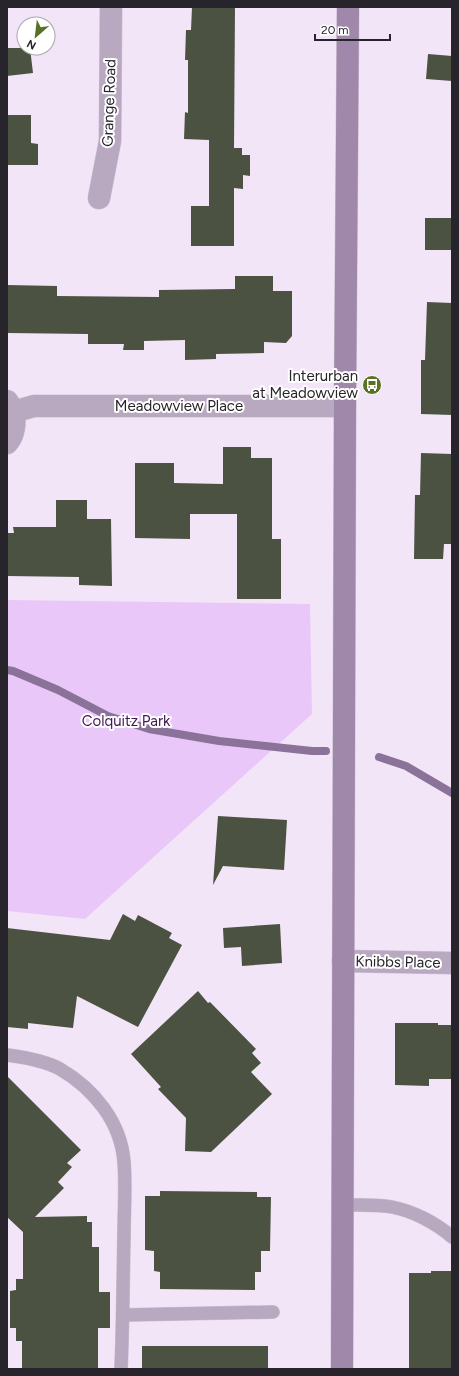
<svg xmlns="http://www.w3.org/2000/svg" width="459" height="1376" font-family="Figtree,sans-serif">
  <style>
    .green { fill: #e9c8f9 }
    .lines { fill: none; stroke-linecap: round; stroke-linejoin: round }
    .stream { stroke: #8b7298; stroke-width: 8 }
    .building { fill: #4b5241 }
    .lane-casing { stroke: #cec2d3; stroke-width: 14 }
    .street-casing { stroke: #cec2d3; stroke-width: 23 }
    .secondary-casing { stroke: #cec2d3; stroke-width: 23 }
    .lane { stroke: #b8a9c0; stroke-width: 13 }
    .street { stroke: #b8a9c0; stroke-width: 22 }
    .secondary { stroke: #9f88aa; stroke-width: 22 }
    .labels { text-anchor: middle; stroke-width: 4; stroke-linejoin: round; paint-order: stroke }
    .street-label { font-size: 15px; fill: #28242b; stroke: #fff }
    .poi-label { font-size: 15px; fill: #28242b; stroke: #fff; text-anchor: end }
    .park-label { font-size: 15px; fill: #421654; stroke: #fff }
  </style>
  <rect width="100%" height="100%" fill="#f2e5f8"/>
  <path class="green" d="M 7,600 L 310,604 L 312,714 L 85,919 L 7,911 Z"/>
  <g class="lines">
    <path class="stream" d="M 7,670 L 13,671 L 58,690 L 108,716 L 149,729 L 219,741 L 312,751 L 326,751
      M 379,757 L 406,766 L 452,793"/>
  </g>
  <path class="building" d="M 192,7 L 235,7 L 234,148 L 242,148 L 242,155 L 250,155 L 250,176 L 243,175 L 243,189 L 234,188 L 234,246 L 191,246 L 191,206 L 209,206 L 209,140 L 184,139 L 185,112 L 188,113 L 188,60 L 185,60 L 186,30 L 191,30 Z
    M 7,48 L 30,48 L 33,73 L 7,76 Z
    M 428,54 L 452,56 L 452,81 L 426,79 Z
    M 7,115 L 31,115 L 31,143 L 38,144 L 38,165 L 7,165 Z
    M 425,218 L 452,218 L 452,250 L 425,250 Z
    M 235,276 L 273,276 L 273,291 L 292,291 L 292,336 L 286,343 L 264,342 L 264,353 L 216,354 L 216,359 L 185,360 L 185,340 L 144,341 L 144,350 L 123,350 L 124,344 L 88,344 L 88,334 L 7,333 L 7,285 L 57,286 L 57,296 L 159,297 L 159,290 L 235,289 Z
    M 427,302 L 452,303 L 452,415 L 421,414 L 421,360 L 425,360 Z
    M 223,447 L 251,447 L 251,458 L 272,458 L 272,539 L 281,539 L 281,599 L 237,599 L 237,514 L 190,514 L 190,539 L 135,538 L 135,463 L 174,463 L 174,483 L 223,484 Z
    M 421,453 L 452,454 L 452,544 L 444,544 L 443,559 L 414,559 L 415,495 L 420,495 Z
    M 56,500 L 87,500 L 87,519 L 111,519 L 112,586 L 79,585 L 79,577 L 7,576 L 7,533 L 14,533 L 13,527 L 56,527 Z
    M 218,816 L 287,820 L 284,870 L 223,866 L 213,885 Z
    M 123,914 L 135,921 L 138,915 L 172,933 L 169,938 L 182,945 L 138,1027 L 77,996 L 73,1028 L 28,1023 L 28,1029 L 7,1027 L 7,928 L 110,940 Z
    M 280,924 L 282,963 L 242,966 L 241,947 L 224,948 L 223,928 Z
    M 198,991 L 208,1003 L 210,1002 L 256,1049 L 252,1053 L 261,1063 L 251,1072 L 272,1094 L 211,1152 L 185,1151 L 186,1118 L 158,1089 L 161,1087 L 131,1054 Z
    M 395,1023 L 438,1023 L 438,1025 L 452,1025 L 452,1079 L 429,1079 L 429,1086 L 395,1085 Z
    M 7,1076 L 81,1150 L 67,1163 L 72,1167 L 58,1182 L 64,1188 L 35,1217 L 87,1216 L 87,1222 L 92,1222 L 92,1247 L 99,1247 L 99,1292 L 110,1292 L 110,1328 L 98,1328 L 98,1369 L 22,1369 L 22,1341 L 16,1341 L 16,1328 L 10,1328 L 10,1291 L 16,1290 L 16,1279 L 23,1279 L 23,1232 L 7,1217 Z
    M 160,1191 L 257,1192 L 257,1197 L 271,1197 L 270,1251 L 261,1251 L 261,1272 L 255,1272 L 255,1290 L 160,1289 L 160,1272 L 154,1271 L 154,1251 L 145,1250 L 145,1196 L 160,1196 Z
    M 431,1271 L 452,1271 L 452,1369 L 409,1369 L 409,1273 L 431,1273 Z
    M 142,1346 L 268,1346 L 268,1369 L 142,1369 Z"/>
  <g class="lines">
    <defs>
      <path id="lane" d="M 7,1055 C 22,1057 46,1061 60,1069 C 94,1089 121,1122 124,1162 C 126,1186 124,1211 124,1235 C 123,1280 123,1324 121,1369
        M 342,1205 C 358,1205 377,1204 392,1207 C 413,1211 436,1223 452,1237
        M 123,1315 L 273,1312"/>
      <path id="street" d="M 99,198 L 110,141 L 111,7
        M 7,401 C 9,404 12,408 13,412 C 16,422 14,436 7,443
        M 13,412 L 34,406 L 345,406
        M 343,961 L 452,963"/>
      <path id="secondary" d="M 342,1369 L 345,406 L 348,7"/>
    </defs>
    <use href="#lane" class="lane-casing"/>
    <use href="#street" class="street-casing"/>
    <use href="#secondary" class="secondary-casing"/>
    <use href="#lane" class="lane"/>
    <use href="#street" class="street"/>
    <use href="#secondary" class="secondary"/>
  </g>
  <defs>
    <symbol id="bus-disc" viewBox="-11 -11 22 22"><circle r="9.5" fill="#587124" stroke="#fff"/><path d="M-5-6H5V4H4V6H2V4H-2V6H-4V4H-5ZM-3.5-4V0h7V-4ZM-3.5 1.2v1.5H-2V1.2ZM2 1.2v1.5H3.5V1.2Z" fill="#fff"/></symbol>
  </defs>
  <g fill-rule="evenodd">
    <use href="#bus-disc" x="361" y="374" width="22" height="22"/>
  </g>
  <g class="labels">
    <g class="street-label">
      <text transform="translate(109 103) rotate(-88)" y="5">Grange Road</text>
      <text x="179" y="411">Meadowview Place</text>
      <text transform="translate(398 962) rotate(1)" y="5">Knibbs Place</text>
    </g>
    <g class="poi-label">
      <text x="358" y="381">Interurban<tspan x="358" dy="17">at Meadowview</tspan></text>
    </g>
    <g class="park-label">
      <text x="126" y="726">Colquitz Park</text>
    </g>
  </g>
  <rect width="459" height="1376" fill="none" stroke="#28242b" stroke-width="16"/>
  <g transform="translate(36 36) rotate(208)"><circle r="19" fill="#ffffff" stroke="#a9a7aa"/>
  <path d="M0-3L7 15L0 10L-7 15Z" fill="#587124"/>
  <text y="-6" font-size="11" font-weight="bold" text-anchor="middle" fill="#28242b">N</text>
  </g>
  <path d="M315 34v6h75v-6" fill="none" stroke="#28242b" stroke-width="2"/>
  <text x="321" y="34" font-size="12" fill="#28242b" stroke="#ffffff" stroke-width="3" paint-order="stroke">20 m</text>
</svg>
